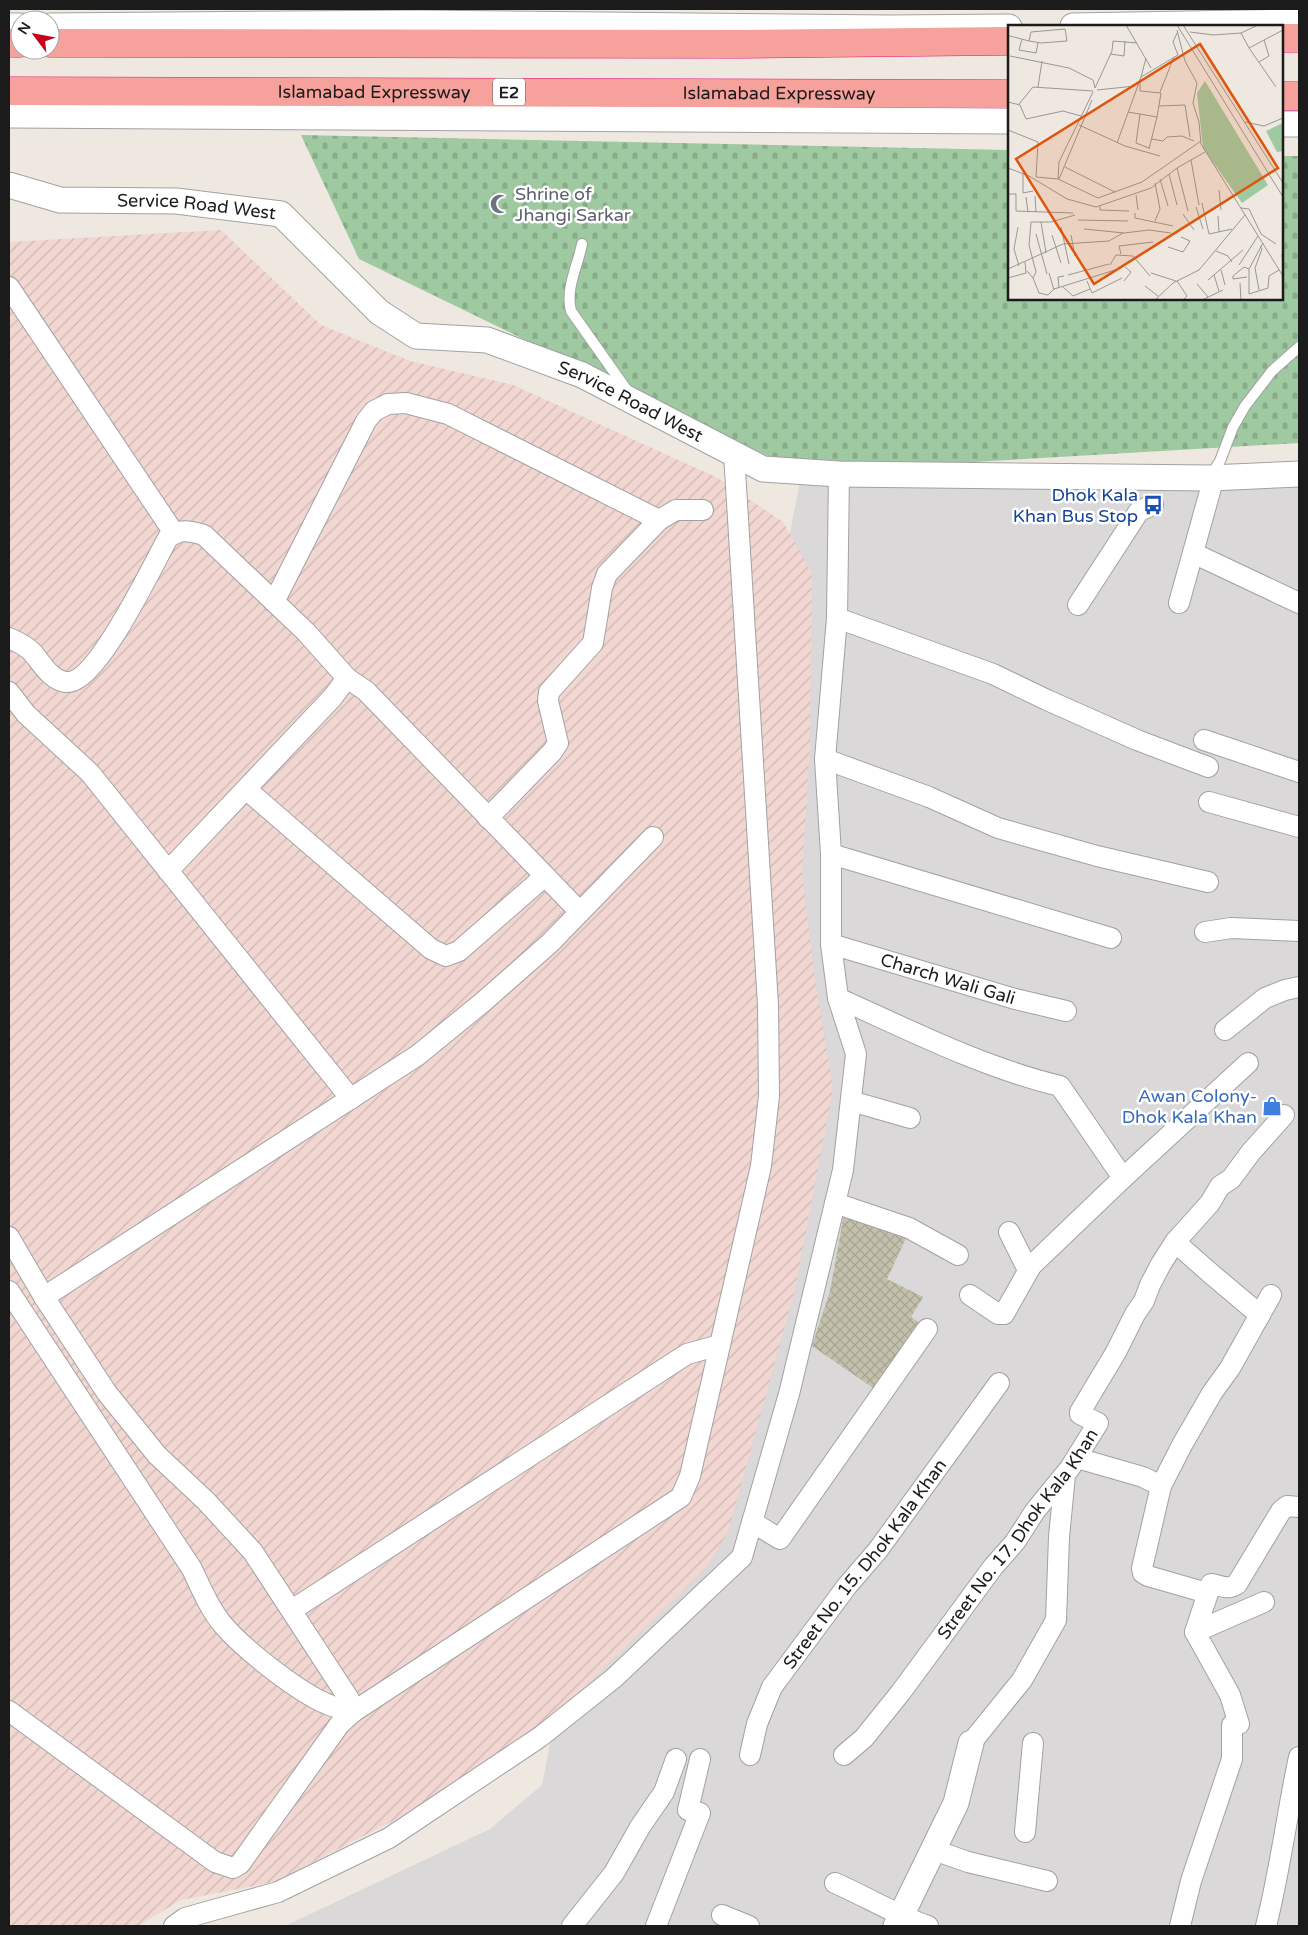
<svg xmlns="http://www.w3.org/2000/svg" width="1308" height="1935" font-family="'Varela Round',sans-serif">
  <style>
    .residential { fill: #dad8d8 }
    .military { fill: url(#military-furrows) }
    .construction { fill: url(#construction-cross-hatch) }
    .cemetery { fill: url(#cemetery-stones) }
    .lines { fill: none; stroke-linecap: round; stroke-linejoin: round }
    .service-casing { stroke: #a2a2a2; stroke-width: 12 }
    .minor-casing { stroke: #a2a2a2; stroke-width: 22 }
    .tertiary-casing { stroke: #a2a2a2; stroke-width: 27 }
    .trunk-casing { stroke: #e51476; stroke-width: 29 }
    .service { stroke: #fff; stroke-width: 10 }
    .minor { stroke: #fff; stroke-width: 20 }
    .tertiary { stroke: #fff; stroke-width: 25 }
    .trunk { stroke: #f6a19b; stroke-width: 28 }
    .labels { text-anchor: middle; stroke-width: 5; stroke-linejoin: round; paint-order: stroke }
    .shield { fill: #fff; stroke: #5f5f5f; stroke-width: 1 }
    .shield-label { font-size: 16px; font-weight: bold; fill: #1b1b1b }
    .street-label { font-size: 18px; fill: #1b1b1b; stroke: #fff }
    .worship-label { font-size: 18px; fill: #5b616d; stroke: #fff; text-anchor: start }
    .transit-label { font-size: 18px; fill: #164399; stroke: #fff; text-anchor: end }
    .shop-label { font-size: 18px; fill: #366cbe; stroke: #fff; text-anchor: end }
    .inset-road { fill: none; stroke: #9a9691; stroke-width: 1 }
    .view { fill: #de560d; fill-opacity: 0.15; stroke: #de560d; stroke-width: 2.5 }
    .inset-edge { fill: none; stroke: #1b1b1b; stroke-width: 2.5 }
  </style>
  <defs>
    <pattern id="military-furrows" width="10" height="10" patternUnits="userSpaceOnUse" patternTransform="scale(1.25)"><rect width="10" height="10" fill="#f2d6d1"/><path d="M-1 1l2-2M0 10L10 0M9 11l2-2" fill="none" stroke="#cfb7b3"/></pattern>
    <pattern id="construction-cross-hatch" width="8" height="8" patternUnits="userSpaceOnUse" patternTransform="scale(1.25)"><rect width="8" height="8" fill="#c3c0ab"/><path d="M0 0l8 8M0 8l8-8" fill="none" stroke="#a7a493"/></pattern>
    <pattern id="cemetery-stones" width="16" height="16" patternUnits="userSpaceOnUse" patternTransform="scale(1.25)"><rect width="16" height="16" fill="#9fc9a0"/><path d="M2 7V4a2 2 0 0 1 4 0v3zM10 15v-3a2 2 0 0 1 4 0v3z" fill="#88ac89"/></pattern>
  </defs>
  <rect width="100%" height="100%" fill="#eee8e0"/>
  <path class="residential" d="M 1299,471 L 1299,1926 L 285,1926 L 490,1829 L 542,1785 L 802,472 Z"/>
  <path class="military" d="M 221,230 L 321,325 L 410,361 L 513,385 L 716,477 L 783,522 L 812,573 L 810,747 L 802,874 L 815,980 L 833,1088 L 795,1289 L 728,1532 L 705,1569 L 527,1743 L 393,1821 L 274,1882 L 181,1900 L 138,1926 L 9,1926 L 9,242 Z"/>
  <path class="construction" d="M 844,1214 L 907,1236 L 887,1279 L 923,1297 L 911,1317 L 924,1326 L 879,1392 L 812,1346 L 830,1291 Z"/>
  <path class="cemetery" d="M 301,135 L 1009,150 L 1009,299 L 1282,299 L 1282,156 L 1299,156 L 1299,443 L 802,472 L 669,410 L 359,259 Z"/>
  <g class="lines">
    <defs>
      <path id="service" d="M 582,244 C 578,265 565,289 571,311 L 626,389
        M 1210,477 L 1220,461 L 1233,427 L 1245,406 L 1272,371 L 1299,347"/>
      <g id="minor">
        <path d="M 9,287 L 174,533"/>
        <path d="M 1193,553 L 1299,603"/>
        <path d="M 274,602 L 366,421 L 374,411 L 388,404 L 406,403 L 448,414 L 659,520"/>
        <path d="M 1179,603 L 1214,477"/>
        <path d="M 1078,605 L 1139,511 L 1153,505"/>
        <path d="M 837,618 L 993,674 L 1047,700 L 1137,740 L 1208,767"/>
        <path d="M 9,638 C 16,641 26,646 32,652 C 41,662 50,680 66,682 C 97,685 153,564 168,538 C 180,528 190,531 204,535 L 306,632 L 347,678 L 332,698 L 168,871"/>
        <path d="M 347,678 L 366,691 L 580,912"/>
        <path d="M 9,692 L 26,714 L 90,773 L 351,1099"/>
        <path d="M 1204,740 L 1299,772"/>
        <path d="M 825,759 L 929,797 L 998,828 L 1097,856 L 1208,882"/>
        <path d="M 247,790 L 431,949 L 446,956 L 459,951 L 545,876"/>
        <path d="M 1209,802 L 1299,827"/>
        <path d="M 488,818 L 552,752 L 558,743 L 548,701 L 549,692 L 593,643 L 602,588 L 607,574 L 659,520 L 676,510 L 703,510"/>
        <path d="M 831,854 L 1111,938"/>
        <path d="M 1205,932 L 1231,928 L 1299,931"/>
        <path id="s1" d="M 831,944 L 1015,999 L 1066,1011"/>
        <path d="M 838,998 C 909,1030 984,1068 1060,1086 L 1123,1178"/>
        <path d="M 1225,1030 L 1265,998 L 1285,990 L 1299,987"/>
        <path d="M 851,1101 L 910,1118"/>
        <path d="M 835,1203 L 909,1228 L 958,1255"/>
        <path d="M 1009,1232 L 1028,1270"/>
        <path d="M 9,1237 L 44,1297 L 107,1393 L 157,1455 L 206,1501 L 253,1552 L 349,1699 L 353,1712"/>
        <path d="M 1175,1242 L 1209,1272 L 1260,1315"/>
        <path d="M 9,1291 L 192,1569 C 201,1588 210,1610 224,1626 C 245,1650 298,1692 327,1704 C 335,1708 344,1709 353,1712"/>
        <path d="M 970,1295 L 998,1314 L 1004,1314 L 1031,1266 L 1123,1178 L 1248,1063"/>
        <path d="M 44,1297 L 418,1055 L 483,1002 L 550,943 L 653,837"/>
        <path d="M 1077,1458 L 1143,1477 L 1161,1486"/>
        <path d="M 752,1522 L 780,1539 L 927,1329"/>
        <path d="M 1207,1593 L 1148,1576 L 1143,1573 L 1142,1568 L 1161,1486 L 1182,1445 L 1212,1393 L 1230,1368 L 1271,1295"/>
        <path d="M 292,1610 L 687,1354 L 720,1345"/>
        <path d="M 1195,1632 L 1264,1602"/>
        <path d="M 9,1711 L 215,1862 L 233,1868 L 240,1864 L 339,1725 L 353,1712 L 681,1497 L 690,1476 L 761,1166 L 769,1096 L 768,1005 L 734,454"/>
        <path d="M 1239,1724 L 1230,1695 L 1195,1632 L 1211,1584 C 1221,1585 1227,1591 1237,1584 L 1281,1511 L 1287,1506 L 1299,1507"/>
        <path d="M 971,1743 L 1022,1680 L 1056,1620 L 1059,1537 L 1065,1475"/>
        <path id="s2" d="M 750,1755 L 757,1724 L 772,1687 L 847,1586 L 878,1550 L 999,1383"/>
        <path id="s3" d="M 844,1755 L 864,1738 L 901,1692 L 993,1567 L 1015,1542 L 1035,1511 L 1070,1468 L 1098,1423 L 1080,1414 L 1080,1412 L 1116,1352 L 1135,1314 L 1144,1301 L 1150,1285 L 1161,1264 L 1175,1242 L 1210,1203 L 1220,1186 L 1231,1179 L 1251,1152 L 1284,1115"/>
        <path d="M 1025,1832 L 1033,1743"/>
        <path d="M 934,1850 L 968,1862 L 1047,1881"/>
        <path d="M 835,1883 C 867,1897 896,1915 928,1926"/>
        <path d="M 722,1915 L 749,1926"/>
        <path d="M 174,1926 L 185,1918 L 278,1892 L 389,1838 L 540,1737 L 614,1678 L 742,1557 L 789,1394 L 843,1170 L 856,1054 L 838,998 L 831,944 L 831,854 L 825,759 L 837,618 L 839,474"/>
        <path d="M 572,1926 L 614,1873 L 640,1827 L 664,1792 L 676,1759"/>
        <path d="M 656,1926 L 700,1813 L 688,1810 L 700,1759"/>
        <path d="M 1180,1926 L 1191,1881 L 1232,1759 L 1232,1725"/>
        <path d="M 1266,1926 C 1280,1871 1287,1813 1299,1757"/>
      </g>
      <g id="tertiary">
        <path d="M 9,26 L 20,26"/>
        <path d="M 50,26 L 421,23 L 889,28 L 1009,27"/>
        <path d="M 1073,26 L 1299,22"/>
        <path d="M 9,115 L 1009,121"/>
        <path d="M 1282,124 L 1299,124"/>
        <path id="s4" d="M 9,185 L 60,200 L 176,201 L 281,214 L 379,312 L 416,336 L 487,340 L 582,375 L 763,469 L 839,474 L 1210,478 L 1299,474"/>
        <path d="M 896,1926 L 956,1803 L 971,1743"/>
      </g>
      <g id="trunk">
        <path d="M 1282,38 L 1299,38"/>
        <path d="M 9,43 L 20,43"/>
        <path d="M 50,43 L 743,44 L 1009,41"/>
        <path id="s5" d="M 9,91 L 1009,94"/>
        <path d="M 1282,96 L 1299,96"/>
      </g>
    </defs>
    <use href="#service" class="service-casing"/>
    <use href="#minor" class="minor-casing"/>
    <use href="#tertiary" class="tertiary-casing"/>
    <use href="#trunk" class="trunk-casing"/>
    <use href="#service" class="service"/>
    <use href="#minor" class="minor"/>
    <use href="#tertiary" class="tertiary"/>
    <use href="#trunk" class="trunk"/>
  </g>
  <defs>
    <symbol id="mosque-bare" viewBox="-9 -9 18 18"><path d="M3.5-4.9A6 6 0 1 0 3.5 4.9A5 5 0 1 1 3.5-4.9Z" fill="#6b7280" stroke="#fff" stroke-width="2.5" paint-order="stroke"/></symbol>
    <symbol id="bus-bare" viewBox="-9 -9 18 18"><path d="M-5-6H5V4H4V6H2V4H-2V6H-4V4H-5ZM-3.5-4V0h7V-4ZM-3.5 1.2v1.5H-2V1.2ZM2 1.2v1.5H3.5V1.2Z" fill="#1a4fb4" stroke="#fff" stroke-width="2.5" paint-order="stroke"/></symbol>
    <symbol id="shop-bare" viewBox="-9 -9 18 18"><path d="M-5-2.5h2.3a2.7 3.5 0 0 1 5.4 0H5L5.5 6h-11ZM-1.5-2.5h3a1.5 2.3 0 0 0-3 0Z" fill="#3f7fe0" stroke="#fff" stroke-width="2.5" paint-order="stroke"/></symbol>
  </defs>
  <g fill-rule="evenodd">
    <use href="#mosque-bare" x="486" y="190" width="28" height="28"/>
    <use href="#bus-bare" x="1139" y="491" width="28" height="28"/>
    <use href="#shop-bare" x="1258" y="1092" width="28" height="28"/>
  </g>
  <g class="labels">
    <rect class="shield" x="493" y="78.5" width="32" height="27" rx="4"/>
    <g class="shield-label">
      <text x="509" y="98">E2</text>
    </g>
    <g class="street-label">
      <text dy="6" stroke="none"><textPath href="#s5" startOffset="365">Islamabad Expressway</textPath></text>
      <text dy="6" stroke="none"><textPath href="#s5" startOffset="770">Islamabad Expressway</textPath></text>
      <text dy="6" stroke="none"><textPath href="#s4" startOffset="190">Service Road West</textPath></text>
      <text dy="6" stroke="none"><textPath href="#s4" startOffset="685">Service Road West</textPath></text>
      <text dy="6" stroke="none"><textPath href="#s1" startOffset="122">Charch Wali Gali</textPath></text>
      <text dy="6" stroke="none"><textPath href="#s3" startOffset="282">Street No. 17. Dhok Kala Khan</textPath></text>
      <text dy="6" stroke="none"><textPath href="#s2" startOffset="226">Street No. 15. Dhok Kala Khan</textPath></text>
    </g>
    <g class="worship-label">
      <text x="515" y="200">Shrine of<tspan x="515" dy="21">Jhangi Sarkar</tspan></text>
    </g>
    <g class="transit-label">
      <text x="1138" y="501">Dhok Kala<tspan x="1138" dy="21">Khan Bus Stop</tspan></text>
    </g>
    <g class="shop-label">
      <text x="1257" y="1102">Awan Colony-<tspan x="1257" dy="21">Dhok Kala Khan</tspan></text>
    </g>
  </g>
  <g transform="translate(1008 25)">
    <rect width="275" height="275" fill="#eee8e0"/>
    <path d="M 197,56 L 260,160 L 234,178 L 195,123 L 189,68 ZM 275,98 L 275,126 L 269,127 L 258,106 Z" fill="#9fc9a0"/>
    <path class="inset-road" d="M 118,0 L 143,43M 169,0 L 275,172M 175,0 L 275,158M 169,5 L 177,36 L 189,58 L 185,78 L 191,97 L 193,119 L 275,251M 182,7 L 205,10 L 233,8 L 241,23 L 275,5M 233,8 L 250,0M 1,11 L 2,11 L 21,16 L 33,18 L 59,16 L 57,4 L 23,7 L 21,16M 14,14 L 11,25 L 28,28 L 30,18M 241,23 L 268,62M 102,29 L 116,31 L 117,16M 2,31 L 61,43 L 85,55 L 87,63M 251,37 L 261,31 L 256,15M 133,52 L 138,33M 30,62 L 34,36M 87,63 L 104,26 L 105,16 L 129,18M 89,65 L 127,61M 152,67 L 166,32M 0,77 L 12,80 L 18,94 L 55,86 L 73,91M 11,79 L 25,62 L 85,66M 151,81 L 177,80 L 182,112M 120,87 L 149,92 L 153,68 L 132,66 L 132,54M 132,89 L 128,118 L 141,123M 237,97 L 256,101 L 275,93M 71,100 L 117,121 L 152,131M 0,105 L 30,117 L 28,152 L 50,154 L 90,173 L 134,157 L 193,116M 144,114 L 155,116 L 159,112 L 174,111 L 186,116M 109,118 L 133,52 L 170,30 L 165,17 L 169,8M 141,124 L 149,92M 183,135 L 191,180M 57,142 L 107,167M 0,143 L 21,151 L 59,174 L 88,182 L 143,163 L 169,143 L 197,127M 169,143 L 180,186M 15,148 L 15,168 L 25,166M 161,149 L 169,180M 50,154 L 51,137 L 85,67M 51,154 L 84,75M 152,154 L 160,181M 211,165 L 213,185M 0,169 L 8,169 L 8,186 L 65,188M 128,170 L 130,185M 27,171 L 28,187M 18,172 L 20,187M 194,178 L 201,209 L 224,204M 92,181 L 92,185 L 121,186M 188,182 L 195,204M 233,183 L 241,184 L 253,209 L 268,219M 127,188 L 127,193 L 165,201M 175,189 L 186,205M 210,191 L 211,207M 70,195 L 120,196M 147,196 L 152,184 L 147,158M 33,197 L 38,228M 10,202 L 6,224 L 11,241M 53,202 L 61,239M 76,204 L 116,208 L 141,205 L 163,208M 28,209 L 39,249M 44,210 L 53,238M 63,210 L 67,231M 160,222 L 175,227 L 182,216 L 173,212M 208,226 L 220,231 L 224,237M 113,229 L 111,221 L 145,217M 274,229 L 275,244M 102,240 L 108,230 L 125,231 L 142,251M 231,240 L 250,211M 0,244 L 55,219 L 101,216 L 115,208M 241,244 L 241,269 L 260,263 L 261,251 L 271,245M 213,245 L 217,260M 19,246 L 25,253 L 31,268 L 40,270 L 46,264 L 107,245M 41,248 L 46,265M 143,248 L 168,256M 60,250 L 101,239M 206,250 L 211,266M 239,252 L 225,254 L 225,251 L 236,242 L 241,244 L 255,218M 0,253 L 18,248 L 17,237M 25,253 L 28,247 L 21,220 L 23,197 L 43,197 L 67,190M 200,255 L 235,225M 79,256 L 84,268 L 114,253M 116,256 L 123,247 L 117,242M 169,256 L 179,271 L 175,275M 232,258 L 233,275M 189,259 L 200,272M 137,261 L 150,271M 55,262 L 65,271 L 82,264M 51,263 L 50,252 L 56,251M 251,265 L 247,243 L 254,224 L 252,221M 147,275 L 165,258 L 191,245 L 237,190M 194,275 L 215,265"/>
    <path class="view" d="M 192,19 L 270,143 L 86,259 L 8,134 Z"/>
    <rect width="275" height="275" class="inset-edge"/>
  </g>
  <rect width="1308" height="1935" fill="none" stroke="#1b1b1b" stroke-width="20"/>
  <g transform="translate(35 35) rotate(302)"><circle r="24" fill="#ffffff" stroke="#a4a4a4"/>
  <path d="M0-4L9 19L0 12L-9 19Z" fill="#c7001a"/>
  <text y="-8" font-size="14" font-weight="bold" text-anchor="middle" fill="#1b1b1b">N</text>
  </g>
</svg>
